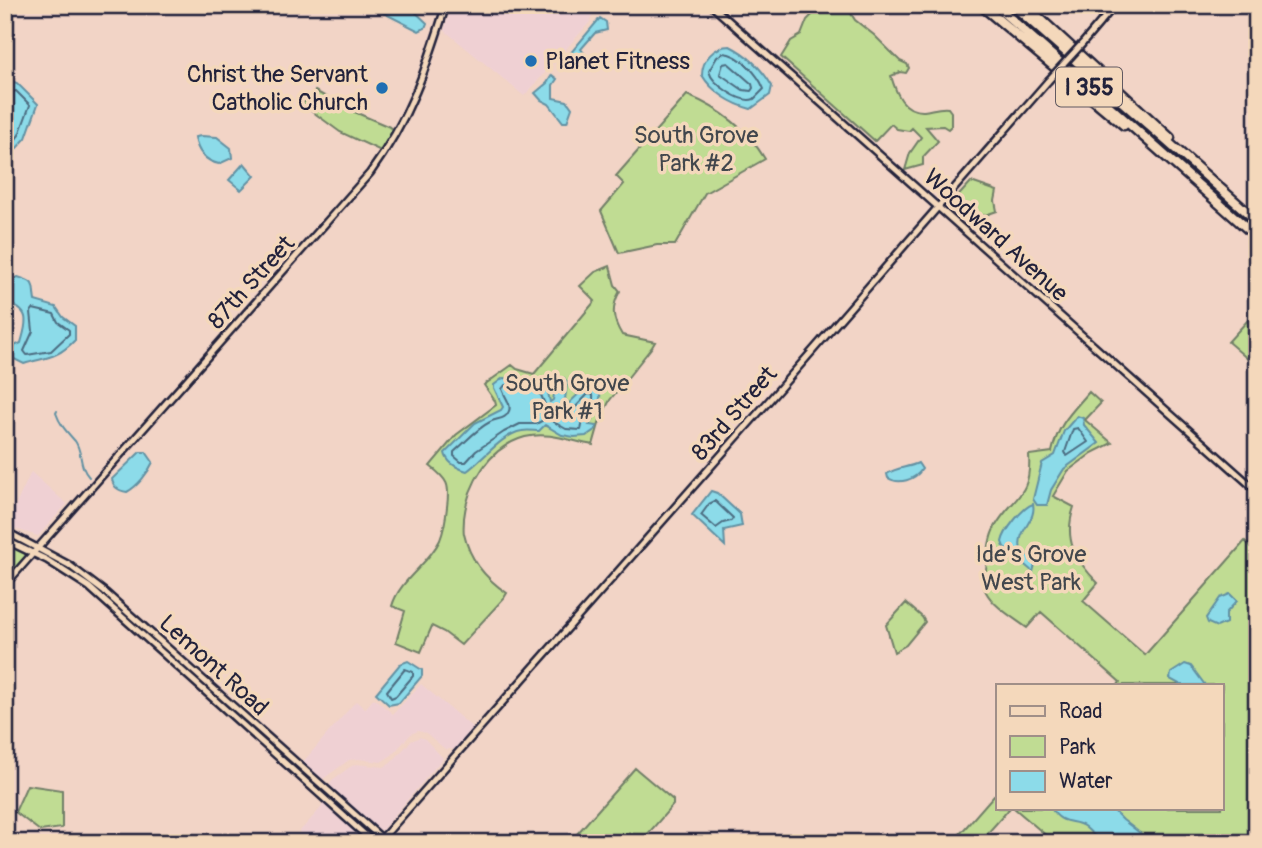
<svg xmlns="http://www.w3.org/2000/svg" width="1262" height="848" font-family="Pangolin,sans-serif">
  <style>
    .built { fill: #efd0d3 }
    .green { fill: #c0dc93; stroke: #717f67; stroke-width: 2 }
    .water { fill: #8cdbe9; stroke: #6291a3; stroke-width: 2 }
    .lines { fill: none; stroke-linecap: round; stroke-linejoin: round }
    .shore { stroke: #4c6c81; stroke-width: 2 }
    .stream { stroke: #6291a3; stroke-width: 2 }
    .secondary-casing { stroke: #22223b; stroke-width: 10 }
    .highway-casing { stroke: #22223b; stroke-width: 13 }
    .secondary { stroke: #f4d8bb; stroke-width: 5 }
    .highway { stroke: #f4d8bb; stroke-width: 8 }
    .secondary-bridge-casing { stroke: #22223b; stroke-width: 10; stroke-linecap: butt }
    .secondary-bridge { stroke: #f4d8bb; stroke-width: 5 }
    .poi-dot { fill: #1f6fb2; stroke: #f4d8bb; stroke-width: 2.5 }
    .labels { text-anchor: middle; stroke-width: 7; stroke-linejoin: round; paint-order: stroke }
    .shield { fill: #f4d8bb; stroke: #615961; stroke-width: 2 }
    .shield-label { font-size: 23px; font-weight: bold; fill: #22223b }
    .poi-label { font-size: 24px; fill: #22223b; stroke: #f4d8bb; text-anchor: start }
    .park-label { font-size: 24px; fill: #42474d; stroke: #f4d8bb }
    .street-label { font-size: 24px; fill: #22223b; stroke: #f4d8bb }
  </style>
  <rect width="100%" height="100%" fill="#f2d4c6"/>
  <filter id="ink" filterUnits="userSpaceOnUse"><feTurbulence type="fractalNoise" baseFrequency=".0143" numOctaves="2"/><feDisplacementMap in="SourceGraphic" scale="14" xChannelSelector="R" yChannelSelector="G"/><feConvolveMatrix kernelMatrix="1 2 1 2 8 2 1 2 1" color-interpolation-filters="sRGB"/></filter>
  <g filter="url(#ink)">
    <path class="built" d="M 452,5 L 595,5 L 590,22 L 524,96 L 444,30 Z
      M 31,472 L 67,504 L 38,536 L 6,526 Z
      M 421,684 L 473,728 L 455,749 L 445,749 L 426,733 L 418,731 L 411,734 L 392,755 L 381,762 L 359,759 L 349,760 L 323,779 L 321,780 L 302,763 L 356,701 L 365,709 L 374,698 L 393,714 Z
      M 420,737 L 425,739 L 443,758 L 382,830 L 375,829 L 329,788 L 332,780 L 350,767 L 356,764 L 384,767 L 391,763 L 411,741 Z
      M 323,803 L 365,839 L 367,843 L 310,843 L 299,832 L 321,808 Z"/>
    <path class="green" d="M 834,5 L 851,5 L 850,12 L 855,20 L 874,35 L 900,61 L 907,64 L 909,68 L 906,73 L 900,72 L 891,76 C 896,93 903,112 924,111 C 932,110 939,107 948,108 L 951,112 L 951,126 L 948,129 L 943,126 L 926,127 L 938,141 L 923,157 L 923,165 L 905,170 L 910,153 L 921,137 L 912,128 L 909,131 L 897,129 L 891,124 L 875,141 L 781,57 L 791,41 L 801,35 L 807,20 L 814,13 L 830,10 Z
      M 315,91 L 350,110 L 392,128 L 392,132 L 381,151 L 340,132 L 302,104 Z
      M 687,95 C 719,108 747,129 765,159 L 705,193 L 675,245 L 657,245 L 619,253 L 601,211 L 624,184 L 616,176 Z
      M 971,182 L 997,191 L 995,201 L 997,211 L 968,221 L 950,205 Z
      M 610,266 L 615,285 L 620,291 C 611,307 612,319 622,335 L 655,342 L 652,347 L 610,400 L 601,417 L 593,445 C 570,441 549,431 525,437 C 489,447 468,484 464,518 C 464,524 463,529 464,534 C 470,561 486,579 507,593 L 504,598 L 461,645 L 444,632 L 432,626 L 421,652 L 396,642 L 405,611 L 392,606 C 400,579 428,565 440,540 C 444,530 446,517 447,507 C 450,484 448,480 430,466 L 456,435 L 496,405 L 495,401 L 484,385 L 512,365 L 517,369 L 534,374 L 595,301 L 580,286 L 595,272 Z
      M 1257,301 L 1257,367 L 1228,342 L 1249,319 L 1251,311 L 1249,309 Z
      M 1089,392 L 1101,403 L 1085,420 L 1112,443 L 1092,453 L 1068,471 L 1053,496 L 1074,507 C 1063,540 1075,560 1098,583 L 1083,601 L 1145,655 L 1245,541 L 1257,552 L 1257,843 L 1055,843 L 1014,808 L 1222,808 L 1222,685 L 1118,685 L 1120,682 L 1041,612 L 1027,628 C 1014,618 994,607 986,592 C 982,585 984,577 986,570 C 988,556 988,539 995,527 C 1012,497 1032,497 1029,455 L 1052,452 C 1058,424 1071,413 1089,392 Z
      M 5,543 L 24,552 L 26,556 L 5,581 Z
      M 906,603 L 922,617 L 925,622 L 906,645 L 894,652 L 886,625 Z
      M 635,768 L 673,800 L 673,805 L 640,843 L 569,843 Z
      M 27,785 L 62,790 L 62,828 L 40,831 L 15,812 Z
      M 994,795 L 998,797 L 998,808 L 1010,808 L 979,843 L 952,843 Z"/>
    <path class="water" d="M 368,5 L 408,5 L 427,23 L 425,28 L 419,31 Z
      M 600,18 L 606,22 L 607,30 L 595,33 L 581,49 L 587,57 L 584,65 L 563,67 L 561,65 L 563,62 Z
      M 730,46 C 748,55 762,69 772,86 L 770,95 L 751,109 C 732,104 712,92 702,75 C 702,60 714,46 730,46 Z
      M 552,75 L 557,79 L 553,85 L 553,98 L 567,101 L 572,108 L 567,122 L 563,122 L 549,104 L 541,100 L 535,93 L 547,83 Z
      M 11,81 L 17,83 L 38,104 L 26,138 L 7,159 L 5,91 Z
      M 201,136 L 217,137 L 231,148 L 232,158 L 219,164 C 205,161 197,151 195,137 Z
      M 244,163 L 255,176 L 241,190 L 229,180 Z
      M 18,277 C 37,283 32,283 35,301 L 56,307 L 63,317 L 75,326 L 75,340 C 57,359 46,357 24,364 L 12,358 L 12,347 L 21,343 C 26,324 33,310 5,303 L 5,282 Z
      M 503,378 L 532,381 L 548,392 L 550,402 L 553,400 L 556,383 L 564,378 L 567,382 L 565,400 L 567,405 L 588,385 C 612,388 594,414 589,425 L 597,426 L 596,429 L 586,436 L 574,437 L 562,435 L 545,425 L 539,431 C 534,431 527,430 522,431 C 502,434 482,461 467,471 C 457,468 447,463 445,453 L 475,423 L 501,410 L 503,407 L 494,388 L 494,385 Z
      M 1077,416 L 1083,418 L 1084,425 L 1099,443 L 1064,469 L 1051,490 L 1047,505 L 1037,505 L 1033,499 L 1042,463 L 1055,455 L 1064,431 Z
      M 140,452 L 146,452 L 153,462 C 148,473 138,486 127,492 C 119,491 113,487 112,479 Z
      M 918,463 L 922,469 C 915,480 899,485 888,478 L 887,474 C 896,467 908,468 918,463 Z
      M 711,491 L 717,493 L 740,514 L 742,526 L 724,530 L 725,546 L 692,515 Z
      M 1033,504 C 1037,521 1016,530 1021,550 L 1036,561 L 1033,572 L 1004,547 L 1002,542 C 1004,531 1023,507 1033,504 Z
      M 1230,594 L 1237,601 L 1226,613 L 1226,623 L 1217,627 L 1208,623 L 1206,618 L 1220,598 Z
      M 408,661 L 422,670 L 422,676 L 399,703 L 389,705 L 376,693 L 400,664 Z
      M 1185,664 L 1191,666 L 1205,685 L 1181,685 L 1170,679 L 1171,673 Z
      M 1051,808 L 1111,808 L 1123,820 L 1153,843 L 1102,843 C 1096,838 1091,832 1085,827 C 1074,818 1062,827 1051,808 Z"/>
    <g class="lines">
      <path class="shore" d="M 723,53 C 740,54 758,74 764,89 L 754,99 C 741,104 712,84 709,71 L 717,57 Z
        M 728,63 L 752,84 L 753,88 L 751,91 L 743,90 L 720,74 L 723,64 Z
        M 5,94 L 16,91 L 30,105 L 19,135 L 5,152
        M 33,309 L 54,314 L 58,322 L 69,330 L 69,334 L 51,351 L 27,355 L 24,351 L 33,331 L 31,312 Z
        M 505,385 L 531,389 L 541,395 L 546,407 L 558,407 L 566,412 L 573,410 L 588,394 L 593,395 C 594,409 586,409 583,420 C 582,423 582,427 581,430 L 566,429 L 547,418 L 536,424 L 520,424 L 504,432 L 476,451 L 466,462 L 461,462 L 454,456 L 454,452 C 466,442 476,429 490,422 C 497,418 506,420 509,411 C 512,404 504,396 502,389 Z
        M 1078,428 L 1088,442 L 1067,456 L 1065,452 L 1073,429 Z
        M 715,501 L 733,518 L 731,521 L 723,523 L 716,528 L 701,515 L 709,504 Z
        M 405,669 L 413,672 L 413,676 L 396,696 L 391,698 L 387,691 Z"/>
      <path class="stream" d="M 57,411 L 56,413 C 60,425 67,432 75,441 C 83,452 78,465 89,477"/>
      <defs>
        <path id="secondary" d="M 711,5 L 1257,491
          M 1082,44 L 1115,5
          M 5,531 L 69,565 L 106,593 L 387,843
          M 5,540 L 47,560 L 89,587 L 374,843
          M 5,585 L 370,173 C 410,118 426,69 446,5
          M 378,843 L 767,403 L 1048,81"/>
        <path id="highway" d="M 981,5 L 1124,125
          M 995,5 L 1257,237
          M 1013,5 L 1257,221
          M 1025,5 L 1170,138"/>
      </defs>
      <use href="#secondary" class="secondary-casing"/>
      <use href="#highway" class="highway-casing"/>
      <use href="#secondary" class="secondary"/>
      <use href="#highway" class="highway"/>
      <defs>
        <path id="secondary-bridge" d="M 1048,81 L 1082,44"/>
      </defs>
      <use href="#secondary-bridge" class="secondary-bridge-casing"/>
      <use href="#secondary-bridge" class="secondary-bridge"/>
    </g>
  </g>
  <g class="poi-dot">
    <circle cx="531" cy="61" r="7"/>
    <circle cx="382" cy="88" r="7"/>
  </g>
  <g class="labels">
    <rect class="shield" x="1056" y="67.5" width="66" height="39" rx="5"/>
    <g class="shield-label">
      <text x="1089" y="95">I 355</text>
    </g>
    <g class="poi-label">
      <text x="545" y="69">Planet Fitness</text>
      <text x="368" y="82" text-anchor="end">Christ the Servant<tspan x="368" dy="28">Catholic Church</tspan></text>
    </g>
    <g class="park-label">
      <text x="696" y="143">South Grove<tspan x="696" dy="28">Park #2</tspan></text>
      <text x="567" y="391">South Grove<tspan x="567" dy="28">Park #1</tspan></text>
      <text x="1031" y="562">Ide's Grove<tspan x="1031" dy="28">West Park</tspan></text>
    </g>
    <g class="street-label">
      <text transform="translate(996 235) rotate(42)" y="8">Woodward Avenue</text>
      <text transform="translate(251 282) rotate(-48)" y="8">87th Street</text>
      <text transform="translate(734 413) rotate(-49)" y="8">83rd Street</text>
      <text transform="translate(214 665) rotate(42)" y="8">Lemont Road</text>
    </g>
  </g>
  <rect width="1262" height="848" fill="none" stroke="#f4d8bb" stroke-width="28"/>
  <rect x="14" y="14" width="1234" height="820" fill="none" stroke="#22223b" stroke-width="2.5" filter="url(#ink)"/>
  <rect x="996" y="684" width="228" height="126" fill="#f4d8bb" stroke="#a08f88" stroke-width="2"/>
  <rect x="1010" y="706" width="35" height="10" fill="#f4d8bb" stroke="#a08f88" stroke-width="2"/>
  <text x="1059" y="718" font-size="21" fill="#22223b">Road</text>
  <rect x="1010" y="736" width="35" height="21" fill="#c0dc93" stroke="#a08f88" stroke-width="2"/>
  <text x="1059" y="754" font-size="21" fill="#22223b">Park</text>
  <rect x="1010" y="771" width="35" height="21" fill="#8cdbe9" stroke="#a08f88" stroke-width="2"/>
  <text x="1059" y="788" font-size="21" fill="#22223b">Water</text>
</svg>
